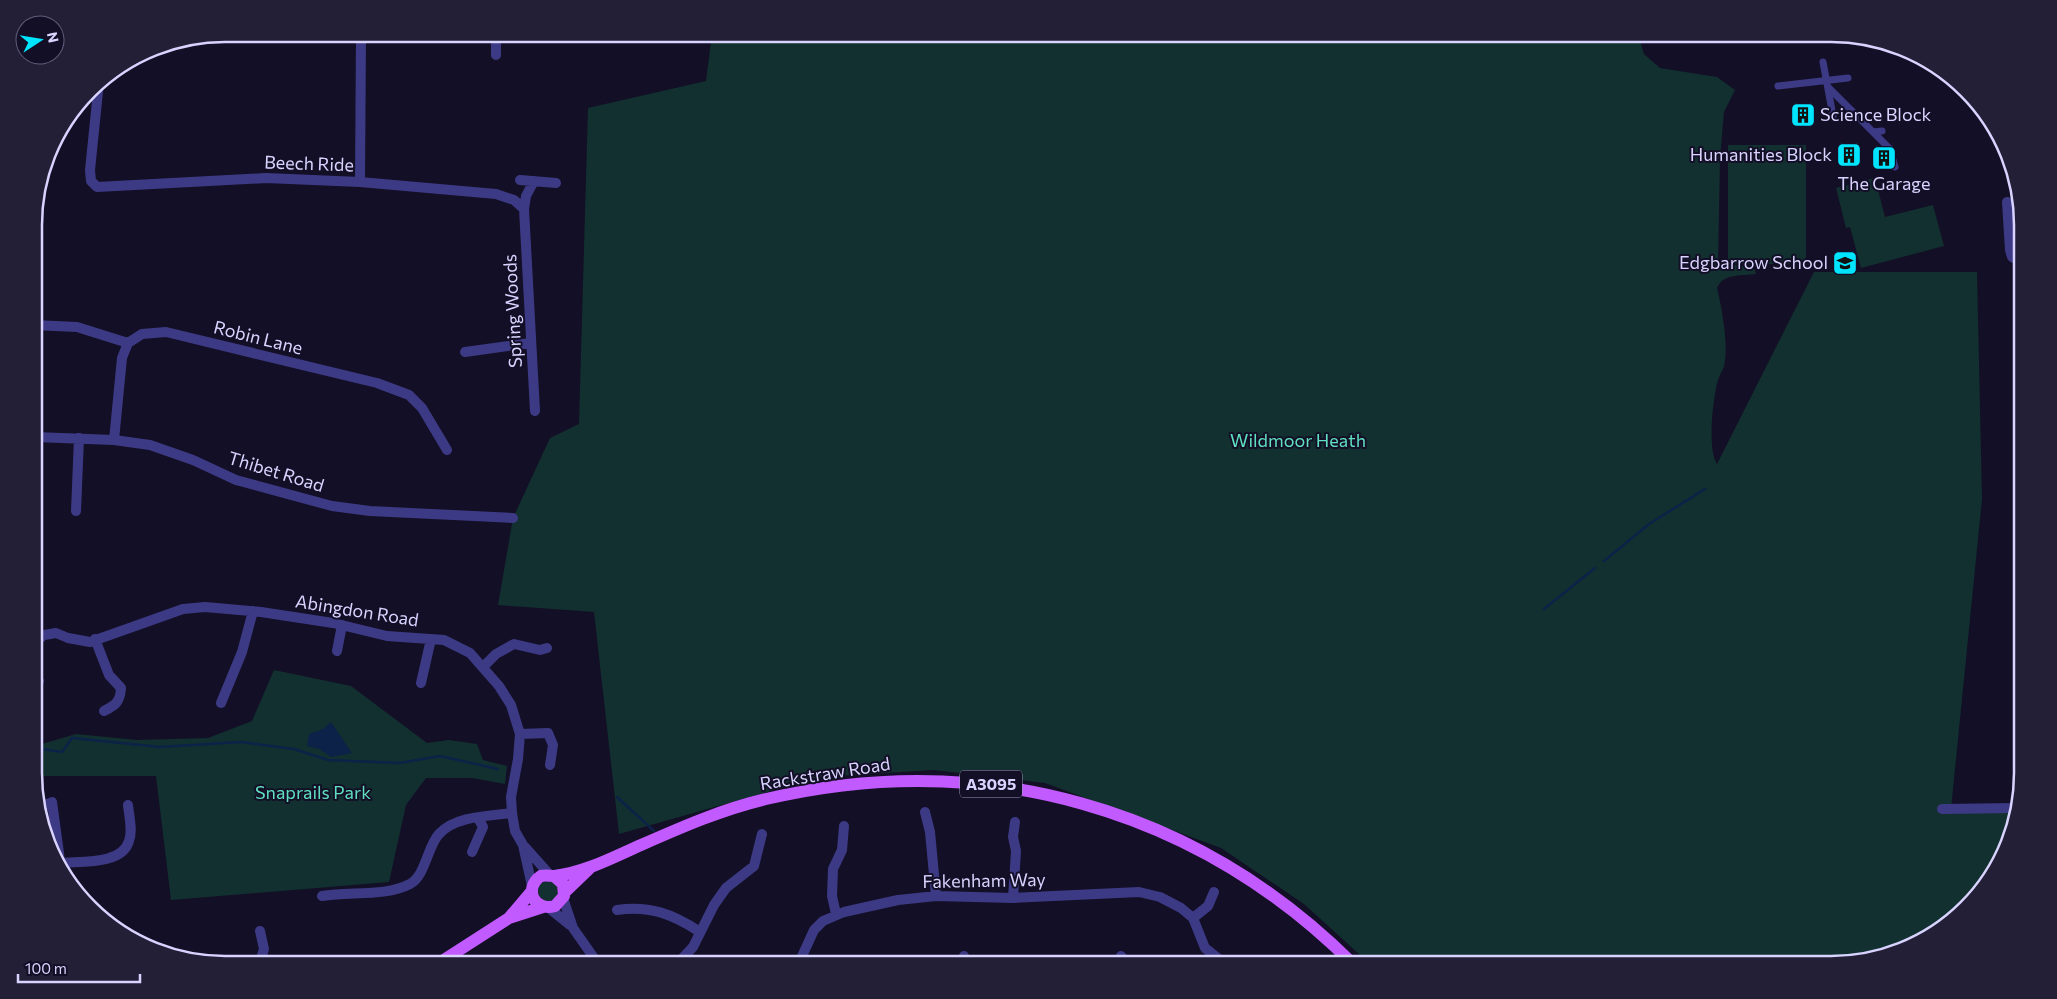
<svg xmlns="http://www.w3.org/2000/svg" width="2057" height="999" font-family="Commissioner,sans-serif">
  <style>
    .green { fill: #12302f }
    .water { fill: #0c2248 }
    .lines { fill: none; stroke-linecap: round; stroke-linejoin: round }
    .stream { stroke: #0c2248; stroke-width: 2.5 }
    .pedestrian { stroke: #3d3a85; stroke-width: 7 }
    .minor { stroke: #3d3a85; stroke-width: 10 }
    .primary { stroke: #c25bff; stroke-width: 12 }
    .labels { text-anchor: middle; stroke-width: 4; stroke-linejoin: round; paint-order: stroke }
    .shield { fill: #130f26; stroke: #9e99be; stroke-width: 1 }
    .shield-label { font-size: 16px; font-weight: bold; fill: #d9d4ff }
    .poi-label { font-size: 18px; fill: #d9d4ff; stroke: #130f26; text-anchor: end }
    .street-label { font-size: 18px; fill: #d9d4ff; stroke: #130f26 }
    .park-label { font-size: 18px; fill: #5fe0c0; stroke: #130f26 }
    .rim { fill: none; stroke: #d9d4ff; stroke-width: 2.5 }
  </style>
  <rect width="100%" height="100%" fill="#130f26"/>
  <path class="green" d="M 712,34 L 1638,34 L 1644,54 L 1660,68 L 1717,77 L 1735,90 L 1724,112 L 1720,158 L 1718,262 L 1728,264 L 1728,145 L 1806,145 L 1806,264 L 1730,264 L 1754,268 L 1756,274 C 1742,276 1723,273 1717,288 C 1722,309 1729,345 1724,366 C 1723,371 1719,375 1718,380 C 1713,398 1707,449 1717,464 L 1814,272 L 1977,272 L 1982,499 L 1951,809 L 2016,805 L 2004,858 L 1976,900 L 1938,933 L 1893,955 L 1844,965 L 1371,965 L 1304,904 L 1221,848 L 1045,783 L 934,770 L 820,777 L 619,834 L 594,612 L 498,605 L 513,518 L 550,438 L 579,424 L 588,108 L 706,81 Z
    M 1875,178 L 1885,217 L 1933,205 L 1944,246 L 1861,268 L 1850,227 L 1846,228 L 1836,188 Z
    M 274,670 L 351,686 L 427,743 L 449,740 L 477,744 L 483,760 L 507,766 L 505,784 L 472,778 L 426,778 L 406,805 L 389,882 L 171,900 L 156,776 L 35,776 L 35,746 L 76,734 L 137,740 L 208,738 L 252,721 Z
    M538 891a10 10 0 1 1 20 0a10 10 0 1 1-20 0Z"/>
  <path class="water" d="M 331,722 L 352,753 L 331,757 L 319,749 L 307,746 L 309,734 L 323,729 Z"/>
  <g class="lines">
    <path class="stream" d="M 1604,561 L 1649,524 L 1705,489
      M 1544,609 L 1595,568
      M 35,748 L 62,752 L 72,738 L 160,747 L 241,742 L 294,749 L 328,760 L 400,763 L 440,756 L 498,769
      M 617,797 L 654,831"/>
    <path class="pedestrian" d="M 1823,62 L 1833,116
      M 1778,86 L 1848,78
      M 1828,87 L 1873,132 L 1882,131
      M 1873,132 L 1890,149 L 1895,167"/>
    <path class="minor" d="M 496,34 L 496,55
      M 99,82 L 90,170 L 91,181 L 97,187 L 266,178 L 360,182 L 496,194 L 514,200 L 524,209
      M 520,180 L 556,183
      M 534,181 L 526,196 L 524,209 L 535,411
      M 360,182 L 361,34
      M 2007,202 L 2010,250 L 2012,257 L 2022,262
      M 34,325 L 77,327 L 128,343
      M 128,343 L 142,334 L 166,332 L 377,383 L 409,395 L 422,408 L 447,450
      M 465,352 L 530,343
      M 35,437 L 114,440 L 150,445 L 193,460 L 236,480 L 332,506 L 370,511 L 513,518
      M 114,440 L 122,358 L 128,343
      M 76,511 L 79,438
      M 95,639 L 109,675 L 121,688 C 120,702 116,705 104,711
      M 35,642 L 44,635 L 56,633 L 68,638 L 90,642 L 183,609 L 205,607 L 261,612 L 333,623 L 387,636 L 444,640 L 470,653 L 499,686 L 511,705 L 520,734 L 518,759 L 511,797 L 512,813 L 515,831 L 523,845 L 532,886
      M 337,651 L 342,625
      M 483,667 L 496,654 L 514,644 L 540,650 L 547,648
      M 35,678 L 39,681
      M 421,683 L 431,639
      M 221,703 L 242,652 L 253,611
      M 520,734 L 548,733 L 553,745 L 550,765
      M 38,808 L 52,802 L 61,868
      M 1942,809 L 2015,808
      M 925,812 L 930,832 L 936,896
      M 525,847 L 550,875
      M 472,852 L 483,827 L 478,818
      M 61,863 C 82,861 122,865 129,841 C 133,831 129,816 128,805
      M 322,896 C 350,891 385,897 410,884 C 426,875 427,847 439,834 C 455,816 489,816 512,813
      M 563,898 L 573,928 L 599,965
      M 1013,898 L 1016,851 L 1013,837 L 1015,822
      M 549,908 L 570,925
      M 617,910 C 649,905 673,914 700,932
      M 836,914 L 832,896 L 833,869 L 842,850 L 844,826
      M 1193,918 L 1208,906 L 1214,892
      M 1121,956 L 1129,965
      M 259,965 L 264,949 L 260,931
      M 676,965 L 693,947 L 714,905 L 726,888 L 754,866 L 762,834
      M 798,965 L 814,930 L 823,921 L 844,912 L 898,900 L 936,896 L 1013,898 L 1139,892 L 1160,897 L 1181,908 L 1193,918 L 1205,948 L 1220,960 L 1240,965
      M 963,965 L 964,956"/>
    <path class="primary" d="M 554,876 L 563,884 L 564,896 L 555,906 C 534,912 523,888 541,876 C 546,875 550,876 554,876 C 566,875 582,870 593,866 C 609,860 625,852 641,845 C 682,827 723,809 766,799 C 983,748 1196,807 1354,965
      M 564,893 L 590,868
      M 509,918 L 532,891
      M 436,965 L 509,918 L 543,907"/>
  </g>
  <defs>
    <symbol id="building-square" viewBox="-11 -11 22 22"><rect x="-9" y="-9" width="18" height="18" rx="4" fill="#00e5ff" stroke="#130f26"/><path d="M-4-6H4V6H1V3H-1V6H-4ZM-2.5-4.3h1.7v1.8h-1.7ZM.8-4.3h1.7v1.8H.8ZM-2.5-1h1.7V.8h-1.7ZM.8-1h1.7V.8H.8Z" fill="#111"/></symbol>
    <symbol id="school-square" viewBox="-11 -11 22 22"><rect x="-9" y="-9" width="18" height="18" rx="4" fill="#00e5ff" stroke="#130f26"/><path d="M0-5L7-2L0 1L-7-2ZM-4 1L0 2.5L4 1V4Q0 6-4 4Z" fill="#111"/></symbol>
  </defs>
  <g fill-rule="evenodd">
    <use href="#building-square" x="1789" y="101" width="28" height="28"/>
    <use href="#building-square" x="1835" y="141" width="28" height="28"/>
    <use href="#building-square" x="1870" y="144" width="28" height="28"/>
    <use href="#school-square" x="1831" y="249" width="28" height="28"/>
  </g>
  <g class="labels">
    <rect class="shield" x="960" y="770.5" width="62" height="27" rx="4"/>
    <g class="shield-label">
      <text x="991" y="790">A3095</text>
    </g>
    <g class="poi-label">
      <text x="1820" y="121" text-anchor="start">Science Block</text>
      <text x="1832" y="161">Humanities Block</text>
      <text x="1884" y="190" text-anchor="middle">The Garage</text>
      <text x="1828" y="269">Edgbarrow School</text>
    </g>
    <g class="street-label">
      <text transform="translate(309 164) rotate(2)" y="6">Beech Ride</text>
      <text transform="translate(513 311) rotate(-93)" y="6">Spring Woods</text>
      <text transform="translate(258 338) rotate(14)" y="6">Robin Lane</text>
      <text transform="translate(276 472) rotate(17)" y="6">Thibet Road</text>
      <text transform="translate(357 611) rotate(9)" y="6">Abingdon Road</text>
      <text transform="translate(825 774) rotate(-9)" y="6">Rackstraw Road</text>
      <text transform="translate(984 881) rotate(-1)" y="6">Fakenham Way</text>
    </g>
    <g class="park-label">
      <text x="1298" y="447">Wildmoor Heath</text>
      <text x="313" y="799">Snaprails Park</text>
    </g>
  </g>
  <path d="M0 0H2057V999H0ZM225 42H1831A183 183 0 0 1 2014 225V773A183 183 0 0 1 1831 956H225A183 183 0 0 1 42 773V225A183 183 0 0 1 225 42Z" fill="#231f37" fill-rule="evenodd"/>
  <path class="rim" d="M225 42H1831A183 183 0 0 1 2014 225V773A183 183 0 0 1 1831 956H225A183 183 0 0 1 42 773V225A183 183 0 0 1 225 42Z"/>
  <g transform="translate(40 40) rotate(78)"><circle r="24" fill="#130f26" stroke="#625e7d"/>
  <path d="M0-4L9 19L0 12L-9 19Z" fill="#00e5ff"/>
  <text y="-8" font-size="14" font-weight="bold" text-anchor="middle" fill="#d9d4ff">N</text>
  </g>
  <path d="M18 974v8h122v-8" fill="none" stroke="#d9d4ff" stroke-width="2.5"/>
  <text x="25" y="974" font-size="15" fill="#d9d4ff" stroke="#130f26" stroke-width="4" paint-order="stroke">100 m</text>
</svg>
